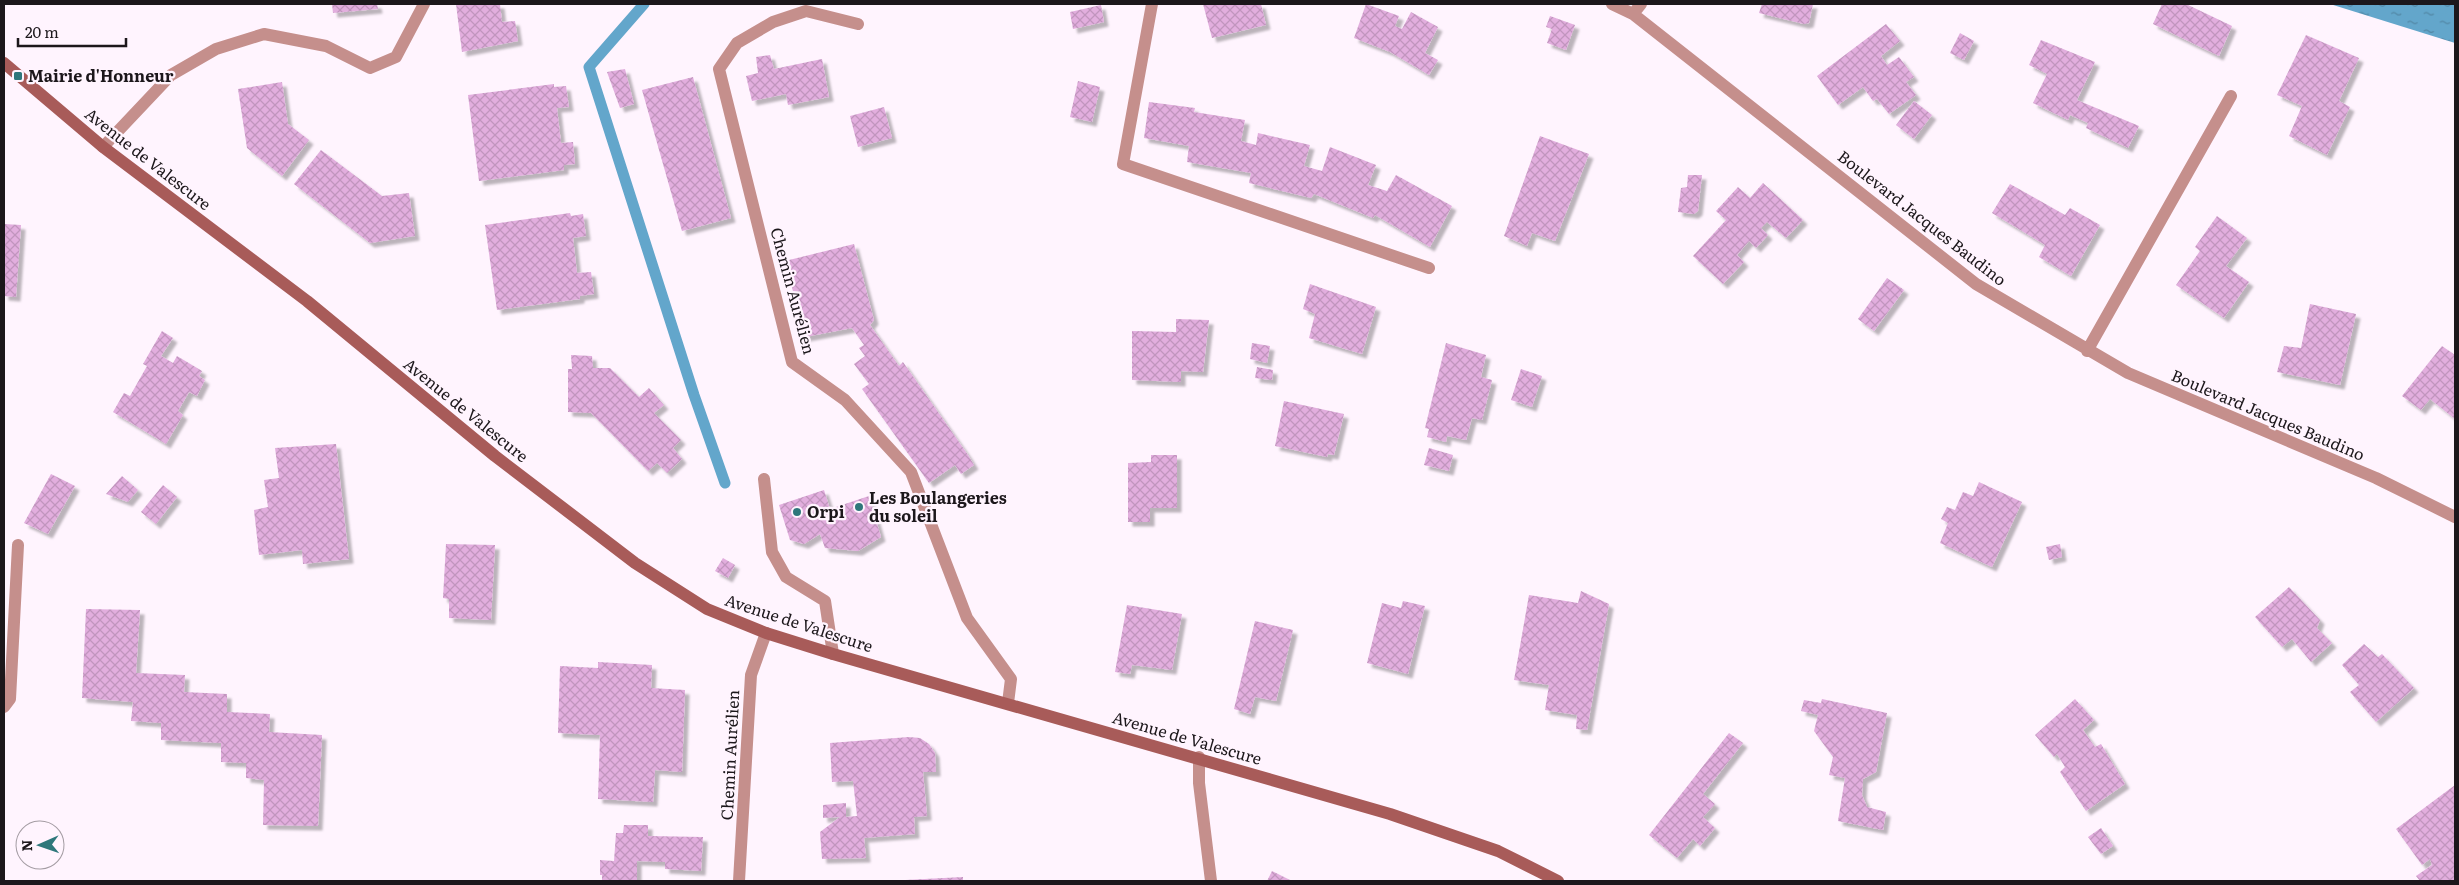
<svg xmlns="http://www.w3.org/2000/svg" width="2459" height="885" font-family="Literata,serif">
  <style>
    .water { fill: url(#water-ripples) }
    .lines { fill: none; stroke-linecap: round; stroke-linejoin: round }
    .stream { stroke: #63a6cb; stroke-width: 11 }
    .building { fill: url(#building-cross-hatch); filter: url(#shadow) }
    .service { stroke: #c58f8c; stroke-width: 12 }
    .minor { stroke: #c58f8c; stroke-width: 12 }
    .secondary { stroke: #a85b59; stroke-width: 12 }
    .poi-dot { fill: #2e777b; stroke: #fff4fe; stroke-width: 2 }
    .labels { text-anchor: middle; stroke-width: 4.5; stroke-linejoin: round; paint-order: stroke }
    .poi-label { font-size: 16px; font-weight: bold; fill: #1c171b; stroke: #fff4fe; text-anchor: start }
    .street-label { font-size: 16px; fill: #1c171b; stroke: #fff4fe }
  </style>
  <defs>
    <pattern id="water-ripples" width="26" height="14" patternUnits="userSpaceOnUse" patternTransform="scale(1.25)"><rect width="26" height="14" fill="#63a6cb"/><path d="M2 4q2-2 4 0t4 0M15 11q2-2 4 0t4 0" fill="none" stroke="#5186a4"/></pattern>
    <pattern id="building-cross-hatch" width="8" height="8" patternUnits="userSpaceOnUse" patternTransform="scale(1.25)"><rect width="8" height="8" fill="#e2aede"/><path d="M0 0l8 8M0 8l8-8" fill="none" stroke="#c195be"/></pattern>
    <filter id="shadow"><feDropShadow dx="4.5" dy="4.5" stdDeviation="1" flood-color="#0004"/></filter>
  </defs>
  <rect width="100%" height="100%" fill="#fff4fe"/>
  <path class="water" d="M 2330,4 L 2455,4 L 2455,43 Z"/>
  <g class="lines">
    <path class="stream" d="M 644,4 L 589,67 L 694,395 L 725,483"/>
  </g>
  <path class="building" d="M 332,4 L 377,4 L 378,9 L 333,13 Z
    M 456,4 L 500,4 L 502,22 L 515,21 L 518,41 L 462,52 Z
    M 1203,4 L 1261,4 L 1266,25 L 1212,38 Z
    M 1366,4 L 1399,16 L 1395,26 L 1402,29 L 1411,12 L 1438,27 L 1425,53 L 1438,60 L 1429,75 L 1390,52 L 1354,38 Z
    M 1762,4 L 1813,4 L 1809,23 L 1804,24 L 1759,13 Z
    M 2162,4 L 2186,4 L 2232,26 L 2219,56 L 2153,24 Z
    M 1101,5 L 1104,22 L 1073,29 L 1070,12 Z
    M 1550,16 L 1575,25 L 1566,50 L 1547,43 L 1552,29 L 1546,27 Z
    M 1886,24 L 1900,41 L 1881,56 L 1887,65 L 1899,57 L 1914,77 L 1906,82 L 1916,95 L 1889,114 L 1877,99 L 1873,101 L 1863,87 L 1838,105 L 1817,76 Z
    M 1960,33 L 1974,41 L 1964,60 L 1950,53 Z
    M 2306,35 L 2359,58 L 2339,101 L 2350,107 L 2327,155 L 2289,136 L 2302,106 L 2277,95 Z
    M 2041,40 L 2095,62 L 2077,100 L 2139,126 L 2128,148 L 2086,128 L 2088,123 L 2070,115 L 2068,120 L 2033,103 L 2047,74 L 2029,65 Z
    M 770,55 L 774,69 L 822,59 L 829,97 L 788,105 L 786,94 L 752,101 L 746,76 L 758,73 L 756,57 Z
    M 625,69 L 634,104 L 620,108 L 607,72 Z
    M 693,77 L 731,218 L 682,231 L 642,90 Z
    M 1078,81 L 1100,87 L 1092,122 L 1070,117 Z
    M 282,82 L 288,124 L 309,140 L 282,176 L 247,148 L 238,89 Z
    M 554,84 L 554,87 L 566,86 L 569,107 L 557,108 L 561,143 L 573,142 L 575,164 L 564,165 L 564,170 L 479,181 L 468,95 Z
    M 1914,101 L 1932,115 L 1914,139 L 1896,125 Z
    M 1149,102 L 1195,108 L 1194,112 L 1245,120 L 1241,141 L 1256,145 L 1258,133 L 1310,145 L 1304,166 L 1322,171 L 1330,147 L 1376,165 L 1368,185 L 1387,191 L 1396,175 L 1452,206 L 1430,247 L 1375,215 L 1373,218 L 1314,194 L 1311,198 L 1249,183 L 1251,173 L 1187,162 L 1189,146 L 1144,138 Z
    M 884,107 L 892,138 L 858,147 L 850,116 Z
    M 1540,136 L 1589,154 L 1555,241 L 1532,233 L 1527,246 L 1504,236 Z
    M 321,150 L 382,196 L 409,193 L 415,236 L 370,243 L 294,184 Z
    M 1688,175 L 1702,175 L 1698,211 L 1694,214 L 1678,212 L 1681,188 L 1687,187 Z
    M 1763,183 L 1803,220 L 1786,238 L 1767,222 L 1761,228 L 1768,235 L 1756,248 L 1749,241 L 1737,255 L 1744,262 L 1723,284 L 1693,256 L 1726,220 L 1716,211 L 1738,187 L 1750,198 Z
    M 2010,184 L 2065,215 L 2070,208 L 2100,225 L 2071,276 L 2039,257 L 2045,245 L 1992,213 Z
    M 570,213 L 571,216 L 583,214 L 586,236 L 573,238 L 577,273 L 591,272 L 594,294 L 580,296 L 580,299 L 497,310 L 485,225 Z
    M 2217,216 L 2247,238 L 2226,266 L 2249,282 L 2224,318 L 2176,285 L 2200,251 L 2195,247 Z
    M 4,224 L 21,225 L 16,297 L 4,296 Z
    M 854,244 L 874,320 L 870,325 L 899,366 L 903,362 L 968,455 L 974,465 L 961,474 L 955,465 L 929,483 L 862,389 L 869,384 L 854,364 L 865,356 L 859,348 L 864,345 L 852,328 L 805,337 L 785,261 Z
    M 1887,278 L 1904,290 L 1874,331 L 1858,319 Z
    M 1310,284 L 1376,307 L 1362,354 L 1309,338 L 1315,314 L 1303,309 Z
    M 2310,304 L 2356,314 L 2340,385 L 2277,372 L 2284,346 L 2301,348 Z
    M 1176,319 L 1209,320 L 1203,372 L 1181,371 L 1181,382 L 1132,380 L 1132,331 L 1176,332 Z
    M 162,331 L 173,338 L 161,356 L 173,363 L 177,356 L 202,371 L 199,376 L 205,380 L 197,396 L 189,392 L 178,411 L 183,415 L 166,444 L 113,412 L 124,393 L 130,396 L 147,366 L 143,364 Z
    M 1252,343 L 1270,346 L 1267,363 L 1250,359 Z
    M 1446,343 L 1486,355 L 1481,377 L 1492,380 L 1482,420 L 1472,418 L 1466,440 L 1447,436 L 1446,442 L 1427,437 L 1429,429 L 1425,428 Z
    M 2442,346 L 2455,355 L 2455,419 L 2430,399 L 2421,410 L 2402,396 Z
    M 571,355 L 592,356 L 593,368 L 610,368 L 639,397 L 649,388 L 664,405 L 654,413 L 681,440 L 673,448 L 682,459 L 667,473 L 657,463 L 648,471 L 591,413 L 568,412 L 568,369 L 572,369 Z
    M 1257,367 L 1273,370 L 1272,380 L 1255,378 Z
    M 1521,369 L 1542,376 L 1532,407 L 1511,400 Z
    M 1284,401 L 1344,414 L 1334,455 L 1328,454 L 1327,457 L 1275,446 Z
    M 336,444 L 349,559 L 303,564 L 302,550 L 259,555 L 254,510 L 268,507 L 264,480 L 279,478 L 275,448 Z
    M 1429,448 L 1453,455 L 1449,471 L 1424,465 Z
    M 1151,455 L 1177,455 L 1177,508 L 1150,508 L 1150,522 L 1128,522 L 1128,463 L 1151,462 Z
    M 51,474 L 75,486 L 48,534 L 24,523 Z
    M 122,476 L 138,490 L 128,502 L 106,494 Z
    M 1979,482 L 2022,502 L 1992,567 L 1940,543 L 1948,523 L 1941,519 L 1947,507 L 1955,510 L 1963,492 L 1973,496 Z
    M 163,485 L 177,497 L 156,524 L 141,512 Z
    M 824,490 L 830,509 L 869,496 L 881,537 L 858,551 L 825,548 L 820,534 L 804,544 L 790,540 L 779,505 Z
    M 446,544 L 495,545 L 491,620 L 449,618 L 449,599 L 443,598 Z
    M 2060,544 L 2062,557 L 2049,560 L 2046,547 Z
    M 723,558 L 735,565 L 728,578 L 715,571 Z
    M 2289,587 L 2320,620 L 2317,628 L 2332,643 L 2311,662 L 2292,639 L 2282,647 L 2255,617 Z
    M 1581,591 L 1609,604 L 1587,730 L 1576,729 L 1577,715 L 1545,710 L 1549,685 L 1514,680 L 1529,595 L 1578,603 Z
    M 1403,601 L 1425,606 L 1408,674 L 1367,663 L 1382,603 L 1401,608 Z
    M 1127,605 L 1182,614 L 1172,670 L 1132,665 L 1130,674 L 1115,672 Z
    M 86,609 L 140,610 L 136,673 L 185,675 L 184,692 L 227,694 L 227,712 L 270,714 L 269,732 L 322,735 L 318,826 L 263,825 L 264,780 L 246,778 L 246,763 L 221,762 L 221,743 L 161,740 L 161,723 L 131,721 L 133,702 L 82,698 Z
    M 1255,621 L 1293,630 L 1276,701 L 1255,697 L 1250,714 L 1234,709 Z
    M 2364,644 L 2378,657 L 2382,654 L 2414,688 L 2376,722 L 2350,692 L 2359,685 L 2342,665 Z
    M 598,662 L 652,665 L 651,688 L 685,690 L 682,772 L 655,770 L 653,802 L 598,799 L 600,735 L 558,733 L 560,666 L 598,668 Z
    M 1822,699 L 1887,713 L 1876,772 L 1863,779 L 1862,795 L 1867,807 L 1886,812 L 1883,830 L 1838,821 L 1845,778 L 1829,775 L 1833,757 L 1814,731 L 1818,715 L 1801,711 L 1804,700 L 1821,703 Z
    M 2075,699 L 2094,720 L 2083,730 L 2095,747 L 2101,744 L 2125,784 L 2086,811 L 2060,772 L 2065,767 L 2057,754 L 2054,757 L 2035,735 Z
    M 1729,733 L 1743,743 L 1703,794 L 1715,804 L 1703,817 L 1715,828 L 1700,846 L 1693,839 L 1677,858 L 1649,835 Z
    M 909,737 L 920,738 L 929,744 L 935,753 L 936,772 L 923,772 L 927,816 L 914,817 L 915,834 L 864,838 L 866,858 L 822,859 L 820,832 L 840,817 L 823,818 L 823,805 L 846,803 L 846,817 L 857,816 L 853,781 L 832,782 L 830,743 Z
    M 2455,785 L 2455,881 L 2420,881 L 2416,876 L 2432,865 L 2430,859 L 2422,865 L 2396,829 Z
    M 624,825 L 648,825 L 648,836 L 703,837 L 701,871 L 665,869 L 665,862 L 637,861 L 637,881 L 602,881 L 602,875 L 600,875 L 600,860 L 614,861 L 616,833 L 623,833 Z
    M 2101,828 L 2113,846 L 2101,854 L 2088,837 Z
    M 1272,871 L 1292,881 L 1267,881 Z
    M 963,877 L 963,881 L 905,881 L 905,880 Z"/>
  <g class="lines">
    <path class="service" d="M 858,24 L 806,11 L 773,22 L 737,43 L 719,69 L 792,362 L 845,400 L 911,472 L 967,618 L 1011,679 L 1008,703
      M 764,479 L 772,552 L 786,577 L 825,601 L 833,654
      M 4,707 L 10,699 L 18,545"/>
    <path class="minor" d="M 1152,4 L 1123,164 L 1429,268
      M 1612,4 L 1633,14 L 1976,284 L 2128,373 L 2376,478 L 2455,517
      M 1633,14 L 1641,4
      M 103,147 L 171,75 L 216,49 L 264,34 L 326,46 L 370,68 L 396,57 L 424,4
      M 2087,351 L 2231,96
      M 1199,757 L 1199,783 L 1211,881
      M 739,881 L 751,675 L 766,633"/>
    <path class="secondary" d="M 4,63 L 103,147 L 307,301 L 495,456 L 635,563 L 707,609 L 766,633 L 833,654 L 1390,814 L 1498,851 L 1558,881"/>
  </g>
  <g class="poi-dot">
    <rect x="13" y="71" width="10" height="10" rx="2.5"/>
    <circle cx="859" cy="507" r="5"/>
    <circle cx="797" cy="512" r="5"/>
  </g>
  <g class="labels">
    <g class="poi-label">
      <text x="28" y="82">Mairie d'Honneur</text>
      <text x="869" y="504">Les Boulangeries<tspan x="869" dy="18">du soleil</tspan></text>
      <text x="807" y="518">Orpi</text>
    </g>
    <g class="street-label">
      <text transform="translate(148 159) rotate(38)" y="6">Avenue de Valescure</text>
      <text transform="translate(1922 218) rotate(38)" y="6">Boulevard Jacques Baudino</text>
      <text transform="translate(793 291) rotate(75)" y="6">Chemin Aurélien</text>
      <text transform="translate(466 410) rotate(39)" y="6">Avenue de Valescure</text>
      <text transform="translate(2268 415) rotate(23)" y="6">Boulevard Jacques Baudino</text>
      <text transform="translate(799 623) rotate(18)" y="6">Avenue de Valescure</text>
      <text transform="translate(1187 738) rotate(16)" y="6">Avenue de Valescure</text>
      <text transform="translate(730 755) rotate(-87)" y="6">Chemin Aurélien</text>
    </g>
  </g>
  <rect width="2459" height="885" fill="none" stroke="#1c171b" stroke-width="10"/>
  <g transform="translate(40 845) rotate(268)"><circle r="24" fill="#fff4fe" stroke="#a49ca3"/>
  <path d="M0-4L9 19L0 12L-9 19Z" fill="#2e777b"/>
  <text y="-8" font-size="14" font-weight="bold" text-anchor="middle" fill="#1c171b">N</text>
  </g>
  <path d="M18 38v8h108v-8" fill="none" stroke="#1c171b" stroke-width="2.5"/>
  <text x="25" y="38" font-size="15" fill="#1c171b" stroke="#fff4fe" stroke-width="4" paint-order="stroke">20 m</text>
</svg>
